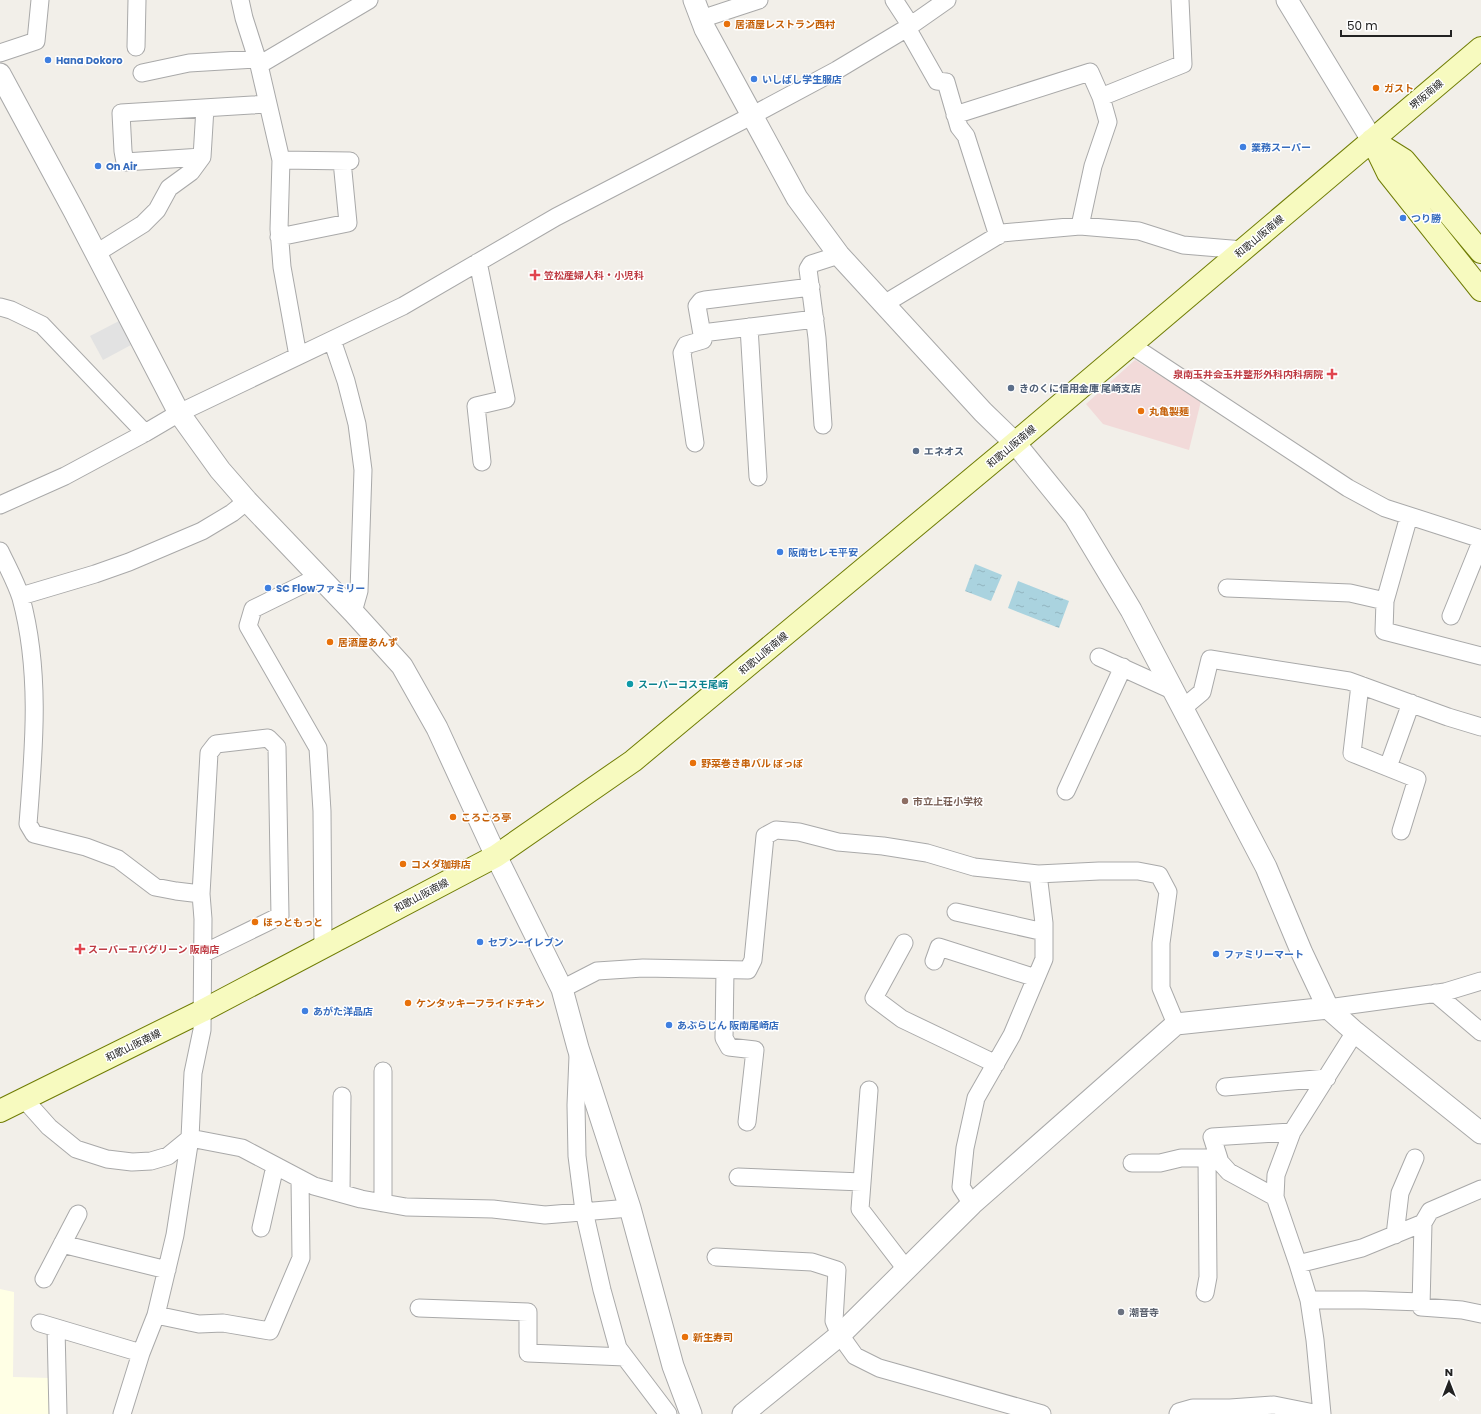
<svg xmlns="http://www.w3.org/2000/svg" width="1481" height="1414" font-family="Poppins,'Noto Sans JP',sans-serif">
  <style>
    .commercial { fill: #f2dad9 }
    .education { fill: #ffffe5 }
    .parking { fill: #e2e2e2 }
    .water { fill: url(#water-ripples) }
    .lines { fill: none; stroke-linecap: round; stroke-linejoin: round }
    .minor-casing { stroke: #a9a9a9; stroke-width: 19 }
    .tertiary-casing { stroke: #a9a9a9; stroke-width: 23 }
    .secondary-casing { stroke: #707d05; stroke-width: 24 }
    .minor { stroke: #fff; stroke-width: 17 }
    .tertiary { stroke: #fff; stroke-width: 21 }
    .secondary { stroke: #f7fabf; stroke-width: 22 }
    .food-dot { fill: #e8710a; stroke: #fff; stroke-width: 1.5 }
    .shop-dot { fill: #3f7fe0; stroke: #fff; stroke-width: 1.5 }
    .health-dot { fill: #e0444e; stroke: #fff; stroke-width: 1.5 }
    .service-dot { fill: #5c6f8a; stroke: #fff; stroke-width: 1.5 }
    .culture-dot { fill: #0f9aa8; stroke: #fff; stroke-width: 1.5 }
    .education-dot { fill: #8d6e63; stroke: #fff; stroke-width: 1.5 }
    .worship-dot { fill: #6b7280; stroke: #fff; stroke-width: 1.5 }
    .labels { text-anchor: middle; stroke-width: 3; stroke-linejoin: round; paint-order: stroke }
    .food-label { font-size: 10px; font-weight: bold; fill: #c56008; stroke: #fff; text-anchor: start }
    .shop-label { font-size: 10px; font-weight: bold; fill: #366cbe; stroke: #fff; text-anchor: start }
    .street-label { font-size: 10px; fill: #222; stroke: #fff }
    .health-label { font-size: 10px; font-weight: bold; fill: #be3a42; stroke: #fff; text-anchor: start }
    .service-label { font-size: 10px; font-weight: bold; fill: #4e5e75; stroke: #fff; text-anchor: start }
    .culture-label { font-size: 10px; font-weight: bold; fill: #0d838f; stroke: #fff; text-anchor: start }
    .education-label { font-size: 10px; font-weight: bold; fill: #785e54; stroke: #fff; text-anchor: start }
    .worship-label { font-size: 10px; font-weight: bold; fill: #5b616d; stroke: #fff; text-anchor: start }
  </style>
  <defs>
    <pattern id="water-ripples" width="26" height="14" patternUnits="userSpaceOnUse"><rect width="26" height="14" fill="#aad3df"/><path d="M2 4q2-2 4 0t4 0M15 11q2-2 4 0t4 0" fill="none" stroke="#92b5bf"/></pattern>
  </defs>
  <rect width="100%" height="100%" fill="#f2efe9"/>
  <path class="commercial" d="M 1135,360 L 1201,401 L 1189,450 L 1103,424 L 1086,404 Z"/>
  <path class="education" d="M 0,1289 L 14,1292 L 13,1377 L 50,1378 L 49,1414 L 0,1414 Z"/>
  <path class="parking" d="M 119,321 L 131,345 L 103,360 L 90,336 Z"/>
  <path class="water" d="M 975,564 L 1002,575 L 991,601 L 965,591 Z
    M 1018,581 L 1069,601 L 1059,628 L 1008,608 Z"/>
  <g class="lines">
    <defs>
      <path id="minor" d="M 240,0 L 244,18 L 259,65 L 281,160 L 279,229 L 282,267 L 298,356
        M 894,0 L 911,26
        M 701,19 L 759,0
        M 907,28 L 937,81 L 946,82 L 959,127 L 966,136 L 998,236
        M 136,47 L 137,0
        M 0,53 L 36,41 L 40,0
        M 259,65 L 369,0
        M 142,73 L 189,63 L 257,59
        M 1101,97 L 1183,64 L 1180,0
        M 205,108 L 202,157 L 125,162 L 123,151 L 121,113 L 268,104
        M 955,115 L 1090,72 L 1101,97 L 1108,122 L 1093,166 L 1080,226
        M 281,160 L 350,161
        M 279,237 L 348,223 L 342,161
        M 95,254 L 143,224 L 157,210 L 169,188 L 191,172 L 202,157
        M 478,262 L 506,399 L 476,406 L 482,462
        M 884,304 L 1002,233 L 1080,226 L 1139,231 L 1183,245 L 1243,250
        M 0,307 L 11,310 L 42,325 L 145,433
        M 749,327 L 758,477
        M 702,333 L 815,319
        M 332,340 L 346,381 L 357,424 L 363,470 L 359,591 L 353,612
        M 1131,345 L 1348,488 L 1385,508 L 1481,539
        M 823,425 L 817,338 L 808,269 L 811,264 L 839,255
        M 695,443 L 682,353 L 686,345 L 703,340 L 697,306 L 701,301 L 705,300 L 811,287
        M 0,505 L 65,476 L 145,433 L 179,413 L 403,306 L 556,217 L 753,115 L 837,70 L 907,28 L 947,0
        M 1409,516 L 1385,601 L 1384,631 L 1481,656
        M 0,551 C 7,566 16,582 21,598 C 41,672 34,748 28,824 L 34,834 L 86,847 L 118,859 L 155,887 L 176,891 L 201,894 L 203,919 L 202,1030 L 193,1073 L 190,1138 L 175,1235 L 156,1315 L 141,1353 L 122,1414
        M 318,577 L 253,609 L 248,626 L 318,748 L 322,811 L 323,947
        M 1227,588 L 1350,593 L 1385,601
        M 21,596 L 95,574 L 129,562 L 202,531 L 232,513 L 247,501
        M 1451,616 L 1481,542
        M 1099,657 L 1174,691
        M 1360,685 L 1352,753 L 1417,779 L 1401,831
        M 1183,708 L 1202,692 L 1210,659 L 1349,681 L 1448,717 L 1481,727
        M 1388,767 L 1411,703
        M 1066,791 L 1123,667
        M 201,894 L 209,753 L 216,744 L 268,738 L 277,747 L 280,916 L 202,954
        M 956,912 L 1044,932
        M 904,943 L 874,998 L 902,1019 L 996,1064
        M 934,961 L 939,947 L 1036,978
        M 725,970 L 724,1038 L 729,1047 L 755,1050 L 747,1122
        M 562,989 L 597,971 L 643,968 L 748,970 L 753,960 L 765,836 L 776,830 L 799,832 L 838,842 L 883,846 L 927,853 L 974,867 L 1038,874 L 1099,871 L 1138,871 L 1159,875 L 1168,892 L 1161,943 L 1161,988 L 1176,1024
        M 1435,993 L 1481,1032
        M 1328,1008 L 1445,992 L 1481,981
        M 578,1056 L 576,1105 L 577,1156 L 584,1211 L 602,1290 L 618,1348 L 668,1414
        M 1225,1087 L 1327,1078
        M 869,1090 L 860,1209 L 906,1269
        M 24,1099 L 49,1127 L 76,1149 L 107,1159 L 132,1162 L 151,1161 L 168,1156 L 190,1138
        M 190,1138 L 242,1148 L 314,1186 L 361,1199 L 406,1207 L 493,1209 L 545,1215 L 630,1208
        M 1220,1162 L 1212,1137 L 1292,1132
        M 1132,1163 L 1160,1163 L 1181,1158 L 1207,1158 L 1220,1162 L 1229,1172 L 1275,1197
        M 738,1177 L 862,1182
        M 341,1193 L 342,1096
        M 383,1203 L 383,1071
        M 972,1204 L 961,1187 L 965,1148 L 976,1098 L 1012,1035 L 1044,959 L 1044,923 L 1038,874
        M 1423,1223 L 1421,1307 L 1462,1310 L 1481,1314
        M 261,1228 L 275,1166
        M 1395,1235 L 1400,1193 L 1415,1158
        M 62,1244 L 167,1270
        M 716,1257 L 812,1262 L 837,1270 L 834,1321 L 840,1335 L 855,1356 L 879,1368 L 1042,1414
        M 1298,1264 L 1362,1248 L 1423,1223 L 1430,1211 L 1481,1189
        M 44,1279 L 78,1214
        M 1205,1293 L 1208,1277 L 1207,1158
        M 1309,1300 L 1365,1300 L 1421,1302
        M 419,1308 L 528,1312 L 528,1353 L 625,1357
        M 156,1315 L 199,1324 L 223,1323 L 270,1331 L 301,1258 L 300,1179
        M 40,1323 L 141,1353
        M 56,1328 L 58,1414
        M 1178,1414 L 1179,1412 L 1193,1408 L 1230,1408 L 1274,1405 L 1319,1414
        M 1322,1414 L 1315,1340 L 1309,1300 L 1298,1264 L 1275,1197 L 1276,1175 L 1292,1132 L 1355,1032"/>
      <path id="tertiary" d="M 694,0 L 705,29 L 797,198 L 839,255 L 983,412 L 1015,443 L 1075,517 L 1131,610 L 1266,867 L 1302,953 L 1328,1008 L 1355,1032 L 1481,1133
        M 1287,0 L 1372,140
        M 0,74 L 74,211 L 179,413 L 220,470 L 247,501 L 353,612 L 402,666 L 437,728 L 496,856 L 562,989 L 578,1048 L 630,1208 L 673,1366 L 691,1414
        M 743,1414 L 840,1335 L 972,1204 L 1176,1024 L 1328,1008"/>
      <path id="secondary" d="M 1372,140 L 1388,173 L 1481,290
        M 1372,140 L 1404,160 L 1481,252
        M 0,1111 L 202,1011 L 496,856 L 633,761 L 1015,443 L 1481,48"/>
    </defs>
    <use href="#minor" class="minor-casing"/>
    <use href="#tertiary" class="tertiary-casing"/>
    <use href="#secondary" class="secondary-casing"/>
    <use href="#minor" class="minor"/>
    <use href="#tertiary" class="tertiary"/>
    <use href="#secondary" class="secondary"/>
  </g>
  <g class="food-dot">
    <circle cx="727" cy="24" r="4"/>
    <circle cx="1376" cy="88" r="4"/>
    <circle cx="1141" cy="411" r="4"/>
    <circle cx="330" cy="642" r="4"/>
    <circle cx="693" cy="763" r="4"/>
    <circle cx="453" cy="817" r="4"/>
    <circle cx="403" cy="864" r="4"/>
    <circle cx="255" cy="922" r="4"/>
    <circle cx="408" cy="1003" r="4"/>
    <circle cx="685" cy="1337" r="4"/>
  </g>
  <g class="shop-dot">
    <circle cx="48" cy="60" r="4"/>
    <circle cx="754" cy="79" r="4"/>
    <circle cx="1243" cy="147" r="4"/>
    <circle cx="98" cy="166" r="4"/>
    <circle cx="1403" cy="218" r="4"/>
    <circle cx="780" cy="552" r="4"/>
    <circle cx="268" cy="588" r="4"/>
    <circle cx="480" cy="942" r="4"/>
    <circle cx="1216" cy="954" r="4"/>
    <circle cx="305" cy="1011" r="4"/>
    <circle cx="669" cy="1025" r="4"/>
  </g>
  <g class="health-dot">
    <path d="M533 269h4v4h4v4h-4v4h-4v-4h-4v-4h4z"/>
    <path d="M1330 368h4v4h4v4h-4v4h-4v-4h-4v-4h4z"/>
    <path d="M78 943h4v4h4v4h-4v4h-4v-4h-4v-4h4z"/>
  </g>
  <g class="service-dot">
    <circle cx="1011" cy="388" r="4"/>
    <circle cx="916" cy="451" r="4"/>
  </g>
  <circle class="culture-dot" cx="630" cy="684" r="4"/>
  <circle class="education-dot" cx="905" cy="801" r="4"/>
  <circle class="worship-dot" cx="1121" cy="1312" r="4"/>
  <g class="labels">
    <g class="food-label">
      <text x="735" y="28">居酒屋レストラン西村</text>
      <text x="1384" y="92">ガスト</text>
      <text x="1149" y="415">丸亀製麺</text>
      <text x="338" y="646">居酒屋あんず</text>
      <text x="701" y="767">野菜巻き串バル ぽっぽ</text>
      <text x="461" y="821">ころころ亭</text>
      <text x="411" y="868">コメダ珈琲店</text>
      <text x="263" y="926">ほっともっと</text>
      <text x="416" y="1007">ケンタッキーフライドチキン</text>
      <text x="693" y="1341">新生寿司</text>
    </g>
    <g class="shop-label">
      <text x="56" y="64">Hana Dokoro</text>
      <text x="762" y="83">いしばし学生服店</text>
      <text x="1251" y="151">業務スーパー</text>
      <text x="106" y="170">On Air</text>
      <text x="1411" y="222">つり勝</text>
      <text x="788" y="556">阪南セレモ平安</text>
      <text x="276" y="592">SC Flowファミリー</text>
      <text x="488" y="946">セブン-イレブン</text>
      <text x="1224" y="958">ファミリーマート</text>
      <text x="313" y="1015">あがた洋品店</text>
      <text x="677" y="1029">あぶらじん 阪南尾崎店</text>
    </g>
    <g class="street-label">
      <text transform="translate(1426 94) rotate(-40)" y="4">堺阪南線</text>
      <text transform="translate(1259 236) rotate(-40)" y="4">和歌山阪南線</text>
      <text transform="translate(1011 446) rotate(-40)" y="4">和歌山阪南線</text>
      <text transform="translate(763 653) rotate(-40)" y="4">和歌山阪南線</text>
      <text transform="translate(421 895) rotate(-28)" y="4">和歌山阪南線</text>
      <text transform="translate(133 1045) rotate(-26)" y="4">和歌山阪南線</text>
    </g>
    <g class="health-label">
      <text x="544" y="279">笠松産婦人科・小児科</text>
      <text x="1323" y="378" text-anchor="end">泉南玉井会玉井整形外科内科病院</text>
      <text x="88" y="953">スーパーエバグリーン 阪南店</text>
    </g>
    <g class="service-label">
      <text x="1019" y="392">きのくに信用金庫 尾崎支店</text>
      <text x="924" y="455">エネオス</text>
    </g>
    <g class="culture-label">
      <text x="638" y="688">スーパーコスモ尾崎</text>
    </g>
    <g class="education-label">
      <text x="913" y="805">市立上荘小学校</text>
    </g>
    <g class="worship-label">
      <text x="1129" y="1316">潮音寺</text>
    </g>
  </g>
  <g transform="translate(1449 1382)" stroke="#ffffff" stroke-width="3" paint-order="stroke">
  <path d="M0-3L7 15L0 10L-7 15Z" fill="#222222"/>
  <text y="-6" font-size="11" font-weight="bold" text-anchor="middle" fill="#222222">N</text>
  </g>
  <path d="M1341 30v6h110v-6" fill="none" stroke="#222222" stroke-width="2"/>
  <text x="1347" y="30" font-size="12" fill="#222222" stroke="#ffffff" stroke-width="3" paint-order="stroke">50 m</text>
</svg>
